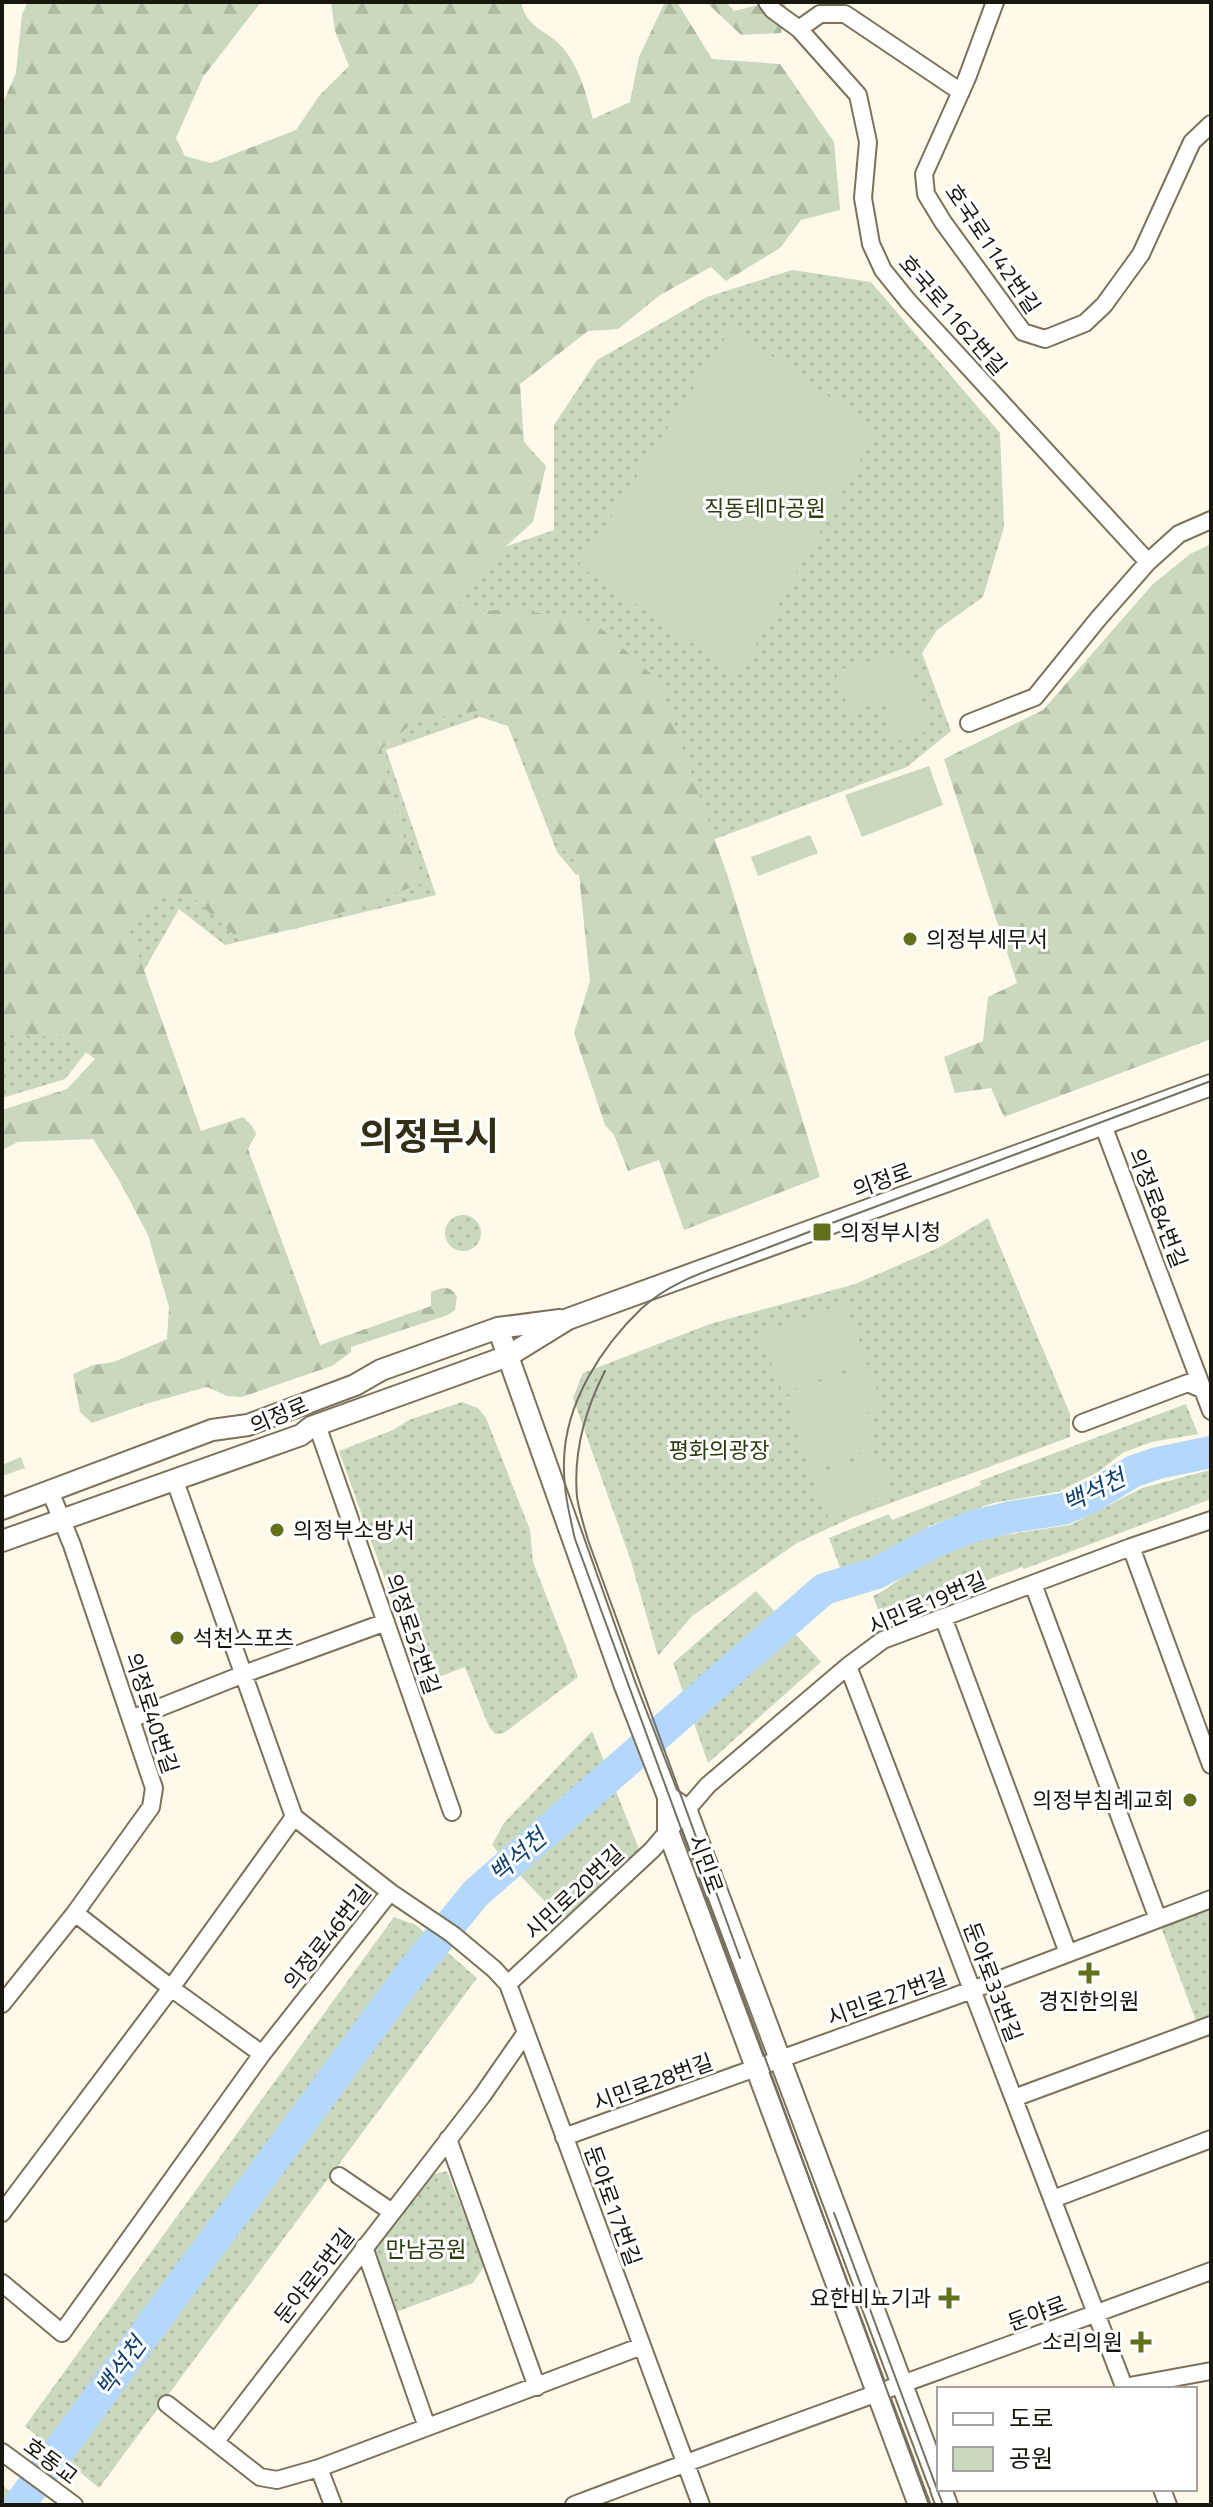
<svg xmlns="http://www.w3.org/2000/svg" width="1213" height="2507" font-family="'Titillium Web','Noto Sans KR',sans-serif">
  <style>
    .green { fill: url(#green-dots) }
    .forest { fill: url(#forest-firs) }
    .pitch { fill: #cad8bd }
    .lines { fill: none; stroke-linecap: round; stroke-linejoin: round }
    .river { stroke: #b4d7fd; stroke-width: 32 }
    .minor-casing { stroke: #7a735a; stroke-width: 20 }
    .tertiary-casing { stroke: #7a735a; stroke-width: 24 }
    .minor { stroke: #fff; stroke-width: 16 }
    .tertiary { stroke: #fff; stroke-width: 20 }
    .tram { stroke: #747164; stroke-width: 2 }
    .poi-dot { fill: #62701b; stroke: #fff; stroke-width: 3 }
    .labels { text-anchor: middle; stroke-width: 6; stroke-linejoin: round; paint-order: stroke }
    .street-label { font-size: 22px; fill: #19170d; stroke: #fff }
    .park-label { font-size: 22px; fill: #293d0e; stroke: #fff }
    .poi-label { font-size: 22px; fill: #19170d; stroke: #fff; text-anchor: start }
    .water-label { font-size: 24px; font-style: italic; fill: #0e416e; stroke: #fff }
    .town-label { font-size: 38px; font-weight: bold; fill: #342e17; stroke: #fff }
  </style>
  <defs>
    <pattern id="green-dots" width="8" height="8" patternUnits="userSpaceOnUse" patternTransform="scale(2)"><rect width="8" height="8" fill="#cad8bd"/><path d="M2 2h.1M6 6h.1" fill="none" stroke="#adb9a1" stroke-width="1.8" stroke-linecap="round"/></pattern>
    <pattern id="forest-firs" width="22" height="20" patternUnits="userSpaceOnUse" patternTransform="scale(2)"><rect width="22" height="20" fill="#cad8bd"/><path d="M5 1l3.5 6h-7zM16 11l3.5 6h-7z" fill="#adb9a1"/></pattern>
  </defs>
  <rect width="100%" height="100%" fill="#fef9e8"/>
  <path class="green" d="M 792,270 L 871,282 L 1000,433 L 1004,527 L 983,597 L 937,630 L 922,653 L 951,731 L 907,767 L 683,851 L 576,875 L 557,852 L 508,726 L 480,717 L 386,750 L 436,895 L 225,945 L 179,909 L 143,972 L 111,1021 L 65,1079 L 2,1098 L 2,836 L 460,562 L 554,530 L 554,425 L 597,360 L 707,297 Z
    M445 1233a18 18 0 1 1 36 0a18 18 0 1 1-36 0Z
    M 988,1218 L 1070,1414 L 1070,1437 L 853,1517 L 797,1543 L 692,1616 L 658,1656 L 630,1558 L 573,1398 L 583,1373 L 710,1324 L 855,1284 L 938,1248 Z
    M 462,1402 L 478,1408 L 486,1418 L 530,1530 L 533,1562 L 578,1677 L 504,1733 L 495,1734 L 489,1727 L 465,1667 L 422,1683 L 339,1451 L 393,1430 L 409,1420 Z
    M 1186,1404 L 1198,1434 L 1152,1442 L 1124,1452 L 1098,1472 L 1058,1492 L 993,1503 L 929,1526 L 901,1546 L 841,1570 L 829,1538 L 889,1514 L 892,1520 L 981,1485 L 980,1481 Z
    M 1210,1470 L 1211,1499 L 1024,1569 L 1022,1567 L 957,1591 L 958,1594 L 883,1623 L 873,1596 L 883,1591 L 936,1554 L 973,1540 L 1070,1525 L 1142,1488 Z
    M 756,1591 L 821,1662 L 708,1763 L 673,1663 Z
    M 592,1731 L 639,1849 L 562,1920 L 492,1845 L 504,1823 Z
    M 1211,1899 L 1211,2025 L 1199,2029 L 1158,1919 Z
    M 394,1917 L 416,1925 L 477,1978 L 99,2488 L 25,2426 Z
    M 447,2171 L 484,2266 L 473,2283 L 396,2312 L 371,2246 L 422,2177 Z
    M 2,2485 L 28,2505 L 2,2505 Z"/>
  <path class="forest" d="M 28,2 L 261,2 L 203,77 L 176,138 L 185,156 L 211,163 L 296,130 L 319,96 L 349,66 L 335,31 L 331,2 L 521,2 C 527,30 547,29 563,48 C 580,68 586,95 593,119 L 630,102 L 639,57 L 665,2 L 677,2 L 712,59 L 780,64 L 834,142 L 840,210 L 801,220 L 780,248 L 726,281 L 711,267 L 660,295 L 618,329 L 588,331 L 520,384 L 524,442 L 546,466 L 533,522 L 483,567 L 452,600 L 483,611 L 515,609 L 594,622 L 659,681 L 728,877 L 820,1177 L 684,1230 L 659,1160 L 628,1171 L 614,1135 L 605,1125 L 574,1033 L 590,981 L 578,865 L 555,842 L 511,720 L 482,710 L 414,722 L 381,749 L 403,835 L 426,882 L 296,929 L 235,936 L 197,901 L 160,890 L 129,928 L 201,1131 L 243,1117 L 252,1126 L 256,1134 L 248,1149 L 320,1345 L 431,1306 L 431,1292 C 442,1288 450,1284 457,1297 L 455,1310 L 448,1315 L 351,1347 L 351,1352 L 332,1366 L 242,1397 L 227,1396 L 207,1387 L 149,1403 L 92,1423 L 80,1412 L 73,1374 L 93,1365 L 114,1362 L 167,1339 L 169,1307 L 148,1235 L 119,1180 L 93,1139 L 18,1142 L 2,1150 L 2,1110 L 67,1089 L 95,1059 L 65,1037 L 2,1035 L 2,105 L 16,73 L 22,14 Z
    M 706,2 L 726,2 L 734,11 L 771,2 L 786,2 L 781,33 L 741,35 Z
    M 1211,544 L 1211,1039 L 1004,1117 L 991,1088 L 955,1093 L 944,1057 L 983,1041 L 988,997 L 1017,983 L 944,759 L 1043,710 L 1152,585 L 1190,554 Z
    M 21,1457 L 25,1468 L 2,1476 L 2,1465 Z"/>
  <path class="pitch" d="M 732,328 L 877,431 L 739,675 L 579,566 Z
    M 904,651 L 930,730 L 891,743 L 886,731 L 891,722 L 884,701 L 850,713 L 835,671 Z
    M 929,766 L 943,805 L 862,837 L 845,795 Z
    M 810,835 L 818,853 L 758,876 L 751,857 Z
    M 845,1303 L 867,1361 L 783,1394 L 760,1334 Z
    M 868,1364 L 883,1407 L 865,1414 L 877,1447 L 811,1471 L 786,1397 Z
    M 879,1454 L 893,1495 L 829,1518 L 813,1477 Z"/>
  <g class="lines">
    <path class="river" d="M 19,2505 L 414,1969 L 476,1893 L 824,1589 L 877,1573 L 934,1542 L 974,1526 L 1011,1517 L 1063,1509 L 1087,1499 L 1134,1471 L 1158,1463 L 1211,1452"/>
    <defs>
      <path id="minor" d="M 767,2 L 773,10 L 799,29 L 858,95 L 868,142 L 863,198 L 871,244 L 883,270 L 908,301 L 1148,562 L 1179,534 L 1211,520
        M 995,2 L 967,78 L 924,174 L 926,194 L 943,222 L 1023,332 L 1045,339 L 1085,323 L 1104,305 L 1141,254 L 1192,142 L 1211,124
        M 799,29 L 820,14 L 845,14 L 961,92
        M 969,723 L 1035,697 L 1098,619 L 1148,562
        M 1103,1125 L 1211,1411
        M 1082,1423 L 1188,1383 L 1206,1391
        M 317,1425 L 452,1812
        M 175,1481 L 294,1817 L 390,1892 L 452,1934 L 494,1969 L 508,1984 L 701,2505
        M 1131,1547 L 1211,1765
        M 1033,1584 L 1158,1919
        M 943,1617 L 1068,1953
        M 848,1666 L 1125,2389
        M 131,1719 L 244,1674 L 386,1622
        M 75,1913 L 171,1988 L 262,2054
        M 508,1984 L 652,1850 L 708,1785 L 848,1666 L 883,1640 L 1131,1547 L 1211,1520
        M 2,2004 L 75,1913 L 151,1807 L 154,1788 L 72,1545 L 50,1491
        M 1014,2098 L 1211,2025
        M 564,2137 L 972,1990 L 1211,1899
        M 448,2139 L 537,2387
        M 339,2176 L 392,2212
        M 1053,2199 L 1211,2139
        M 2,2213 L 171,1988 L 294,1817
        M 364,2247 L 427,2427
        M 2,2283 L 62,2333 L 262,2054 L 390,1892
        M 1124,2387 L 1211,2371
        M 167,2404 L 260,2477 L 277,2480 L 319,2468 L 642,2346
        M 216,2441 L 482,2096 L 525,2034
        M 2,2452 L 74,2505
        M 319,2468 L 333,2505
        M 1162,2489 L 1168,2505
        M 574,2505 C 785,2425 999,2350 1211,2271"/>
      <path id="tertiary" d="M 498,1328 L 625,1686 L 668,1797 L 668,1831 L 919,2505
        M 2,1509 L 212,1430 L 248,1425 L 355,1385 L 381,1370 L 498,1328 L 560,1320
        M 2,1541 L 301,1435 L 311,1427 L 508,1356 L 568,1319 L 1211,1085
        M 668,1797 L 686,1809 L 939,2483
        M 941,2489 L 947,2505"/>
    </defs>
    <use href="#minor" class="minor-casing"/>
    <use href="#tertiary" class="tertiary-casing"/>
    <use href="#minor" class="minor"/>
    <use href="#tertiary" class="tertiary"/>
    <path class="tram" d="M 605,1371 C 585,1410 573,1452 577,1497 C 579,1511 584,1526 588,1540 L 740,1958
      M 834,2213 L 943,2505
      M 929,2505 L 575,1539 C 569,1513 563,1488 564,1461 C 565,1403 602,1346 642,1308 C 668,1284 701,1273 733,1261 C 764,1249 794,1238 824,1226 C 953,1178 1082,1130 1211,1081"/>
  </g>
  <g class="poi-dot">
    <circle cx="910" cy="939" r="8"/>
    <rect x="812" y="1222" width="20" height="20" rx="4"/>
    <circle cx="277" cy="1530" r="8"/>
    <circle cx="177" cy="1638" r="8"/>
    <circle cx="1190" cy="1800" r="8"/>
    <path d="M1085 1961h8v8h8v8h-8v8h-8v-8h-8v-8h8z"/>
    <path d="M945 2286h8v8h8v8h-8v8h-8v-8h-8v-8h8z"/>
    <path d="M1137 2330h8v8h8v8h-8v8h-8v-8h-8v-8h8z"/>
  </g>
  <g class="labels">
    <g class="street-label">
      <text transform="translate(993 249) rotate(56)" y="8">호국로1142번길</text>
      <text transform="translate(953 315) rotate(49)" y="8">호국로1162번길</text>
      <text transform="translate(882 1180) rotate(-20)" y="8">의정로</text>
      <text transform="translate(1158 1208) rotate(69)" y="8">의정로84번길</text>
      <text transform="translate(279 1415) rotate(-23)" y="8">의정로</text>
      <text transform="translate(927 1603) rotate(-23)" y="8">시민로19번길</text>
      <text transform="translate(413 1634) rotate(71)" y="8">의정로52번길</text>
      <text transform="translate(152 1713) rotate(72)" y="8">의정로40번길</text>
      <text transform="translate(706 1864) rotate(70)" y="8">시민로</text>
      <text transform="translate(574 1892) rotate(-43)" y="8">시민로20번길</text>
      <text transform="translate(327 1937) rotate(-52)" y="8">의정로46번길</text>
      <text transform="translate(993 1982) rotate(69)" y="8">둔야로33번길</text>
      <text transform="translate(887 1997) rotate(-20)" y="8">시민로27번길</text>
      <text transform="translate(653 2082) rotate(-20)" y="8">시민로28번길</text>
      <text transform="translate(613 2206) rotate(70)" y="8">둔야로17번길</text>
      <text transform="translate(314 2276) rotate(-52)" y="8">둔야로5번길</text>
      <text transform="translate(1037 2313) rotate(-20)" y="8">둔야로</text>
      <text transform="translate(51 2461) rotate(37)" y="8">호동교</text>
    </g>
    <g class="park-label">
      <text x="765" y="516">직동테마공원</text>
      <text x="719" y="1458">평화의광장</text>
      <text x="426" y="2257">만남공원</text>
    </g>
    <g class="poi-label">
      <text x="926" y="947">의정부세무서</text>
      <text x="840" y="1240">의정부시청</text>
      <text x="293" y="1538">의정부소방서</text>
      <text x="193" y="1646">석천스포츠</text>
      <text x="1174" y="1808" text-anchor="end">의정부침례교회</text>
      <text x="1089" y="2009" text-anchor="middle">경진한의원</text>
      <text x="931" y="2306" text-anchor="end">요한비뇨기과</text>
      <text x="1123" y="2350" text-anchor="end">소리의원</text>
    </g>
    <g class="water-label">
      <text transform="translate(1094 1491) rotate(-26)" y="8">백석천</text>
      <text transform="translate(518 1856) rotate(-41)" y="8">백석천</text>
      <text transform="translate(121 2367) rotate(-54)" y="8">백석천</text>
    </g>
    <g class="town-label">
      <text x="429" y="1150">의정부시</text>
    </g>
  </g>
  <rect width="1213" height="2507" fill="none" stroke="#19170d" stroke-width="8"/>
  <rect x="937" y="2387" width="260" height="104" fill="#ffffff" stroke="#a3a29e" stroke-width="2"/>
  <rect x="953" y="2413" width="40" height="12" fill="#ffffff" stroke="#a3a29e" stroke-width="2"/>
  <text x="1009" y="2427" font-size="24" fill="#19170d">도로</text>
  <rect x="953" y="2447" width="40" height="24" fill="#cad8bd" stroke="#a3a29e" stroke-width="2"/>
  <text x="1009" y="2467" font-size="24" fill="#19170d">공원</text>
</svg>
